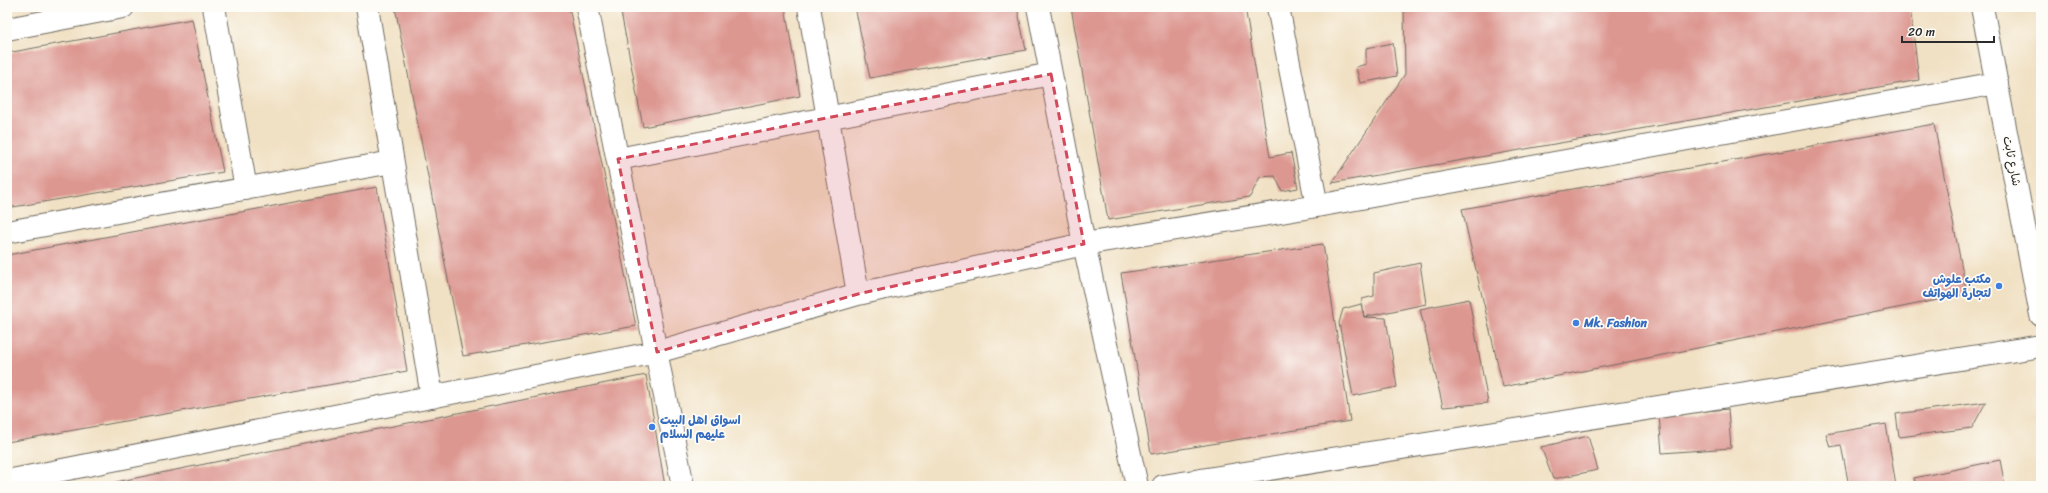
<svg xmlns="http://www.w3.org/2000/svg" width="2048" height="493" font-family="Sriracha,'Playpen Sans Arabic',sans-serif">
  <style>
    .building { fill: #dd9791 }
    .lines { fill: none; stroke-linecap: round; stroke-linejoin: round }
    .minor-casing { stroke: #706b61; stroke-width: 24 }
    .tertiary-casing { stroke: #706b61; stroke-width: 24 }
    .minor { stroke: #fff; stroke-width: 22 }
    .tertiary { stroke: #fff; stroke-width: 22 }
    .marked { fill: #d1495b; fill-opacity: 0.2; stroke: #d1495b; stroke-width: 3; stroke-dasharray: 8 5; stroke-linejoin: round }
    .shop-dot { fill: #3f7fe0; stroke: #fdfcf7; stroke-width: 1.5 }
    .labels { text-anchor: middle; stroke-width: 3.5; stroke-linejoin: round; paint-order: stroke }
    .street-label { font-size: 12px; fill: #2b2b2b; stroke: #fdfcf7 }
    .shop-label { font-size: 12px; font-weight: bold; fill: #366cbe; stroke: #fdfcf7; text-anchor: start }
  </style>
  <rect width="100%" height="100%" fill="#fdfcf7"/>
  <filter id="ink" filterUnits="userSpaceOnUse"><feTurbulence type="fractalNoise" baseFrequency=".025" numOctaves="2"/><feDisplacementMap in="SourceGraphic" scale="8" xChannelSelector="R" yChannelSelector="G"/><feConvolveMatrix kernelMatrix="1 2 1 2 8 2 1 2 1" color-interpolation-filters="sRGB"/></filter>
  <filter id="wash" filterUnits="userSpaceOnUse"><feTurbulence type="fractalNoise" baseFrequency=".012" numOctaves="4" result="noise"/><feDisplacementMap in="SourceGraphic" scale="16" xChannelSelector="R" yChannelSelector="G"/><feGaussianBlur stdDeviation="0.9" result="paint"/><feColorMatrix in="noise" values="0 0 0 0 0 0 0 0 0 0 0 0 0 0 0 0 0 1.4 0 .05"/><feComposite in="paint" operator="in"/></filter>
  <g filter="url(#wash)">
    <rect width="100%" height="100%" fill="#f1e1c4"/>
    <g id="blocks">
      <path class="building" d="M 395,7 L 569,7 L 636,326 L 463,356 Z
        M 620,7 L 785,7 L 800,96 L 643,127 Z
        M 855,7 L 1017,7 L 1026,50 L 870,78 Z
        M 1071,7 L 1245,7 L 1270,157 L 1291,153 L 1298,188 L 1282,191 L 1275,176 L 1260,177 L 1250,197 L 1108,220 Z
        M 1410,7 L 1910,7 L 1919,80 L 1332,183 L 1405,74 L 1404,8 Z
        M 192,19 L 223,172 L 7,208 L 7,53 Z
        M 1393,43 L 1397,76 L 1360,83 L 1356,67 L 1366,64 L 1366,48 Z
        M 1934,124 L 1967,294 L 1503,387 L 1462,209 Z
        M 377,187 L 407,371 L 7,442 L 7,255 Z
        M 1323,244 L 1350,421 L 1151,454 L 1121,273 Z
        M 1420,263 L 1426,304 L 1364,317 L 1386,318 L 1397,387 L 1353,396 L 1339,323 L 1343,309 L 1361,304 L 1364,317 L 1362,299 L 1374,296 L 1374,273 Z
        M 1469,299 L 1488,403 L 1443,407 L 1420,309 Z
        M 646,375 L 665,486 L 101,486 L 101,485 Z
        M 1986,402 L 1972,428 L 1899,437 L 1896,414 Z
        M 1728,409 L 1731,448 L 1662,453 L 1659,415 Z
        M 1886,424 L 1896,486 L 1849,486 L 1841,445 L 1830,447 L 1826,434 Z
        M 1588,436 L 1598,470 L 1553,479 L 1541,447 Z
        M 2000,460 L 2005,486 L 1916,486 L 1914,478 Z"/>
    </g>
  </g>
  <g filter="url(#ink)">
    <use href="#blocks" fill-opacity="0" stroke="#706b61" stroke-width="1"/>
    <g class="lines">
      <defs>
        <path id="minor" d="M 214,7 L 246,189
          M 367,7 L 432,397
          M 587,7 L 683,486
          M 809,7 L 858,294
          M 1038,7 L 1084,244 L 1137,486
          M 1278,7 L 1317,206
          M 7,29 L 123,7
          M 618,159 L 1051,74
          M 7,232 L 392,162
          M 7,481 L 657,352 L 858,294 L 1084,244 L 1317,206 L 1997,83
          M 1163,486 L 2041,346"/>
        <path id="tertiary" d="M 1982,7 L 2041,315"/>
      </defs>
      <use href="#minor" class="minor-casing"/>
      <use href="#tertiary" class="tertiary-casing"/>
      <use href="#minor" class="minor"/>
      <use href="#tertiary" class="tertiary"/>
    </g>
  </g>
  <path class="marked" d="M 1051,74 L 1084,244 L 858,294 L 657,352 L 618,159 Z"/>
  <g class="shop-dot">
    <circle cx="1999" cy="286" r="4"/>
    <circle cx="1576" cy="323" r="4"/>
    <circle cx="652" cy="427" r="4"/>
  </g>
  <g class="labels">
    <g class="street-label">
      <text transform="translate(2012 161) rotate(79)" y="4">شارع ثابت</text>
    </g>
    <g class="shop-label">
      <text x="1991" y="283" text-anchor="end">مكتب علوش<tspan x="1991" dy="14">لتجارة الهواتف</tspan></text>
      <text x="1584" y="327">Mk. Fashion</text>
      <text x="660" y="424">اسواق اهل البيت<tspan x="660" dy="14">عليهم السلام</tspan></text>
    </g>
  </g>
  <rect width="2048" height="493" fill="none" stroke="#fdfcf7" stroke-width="24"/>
  <path d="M1902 36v6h92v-6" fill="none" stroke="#2b2b2b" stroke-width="2"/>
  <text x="1908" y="36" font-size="12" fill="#2b2b2b" stroke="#fdfcf7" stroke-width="3" paint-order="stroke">20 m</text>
</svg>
